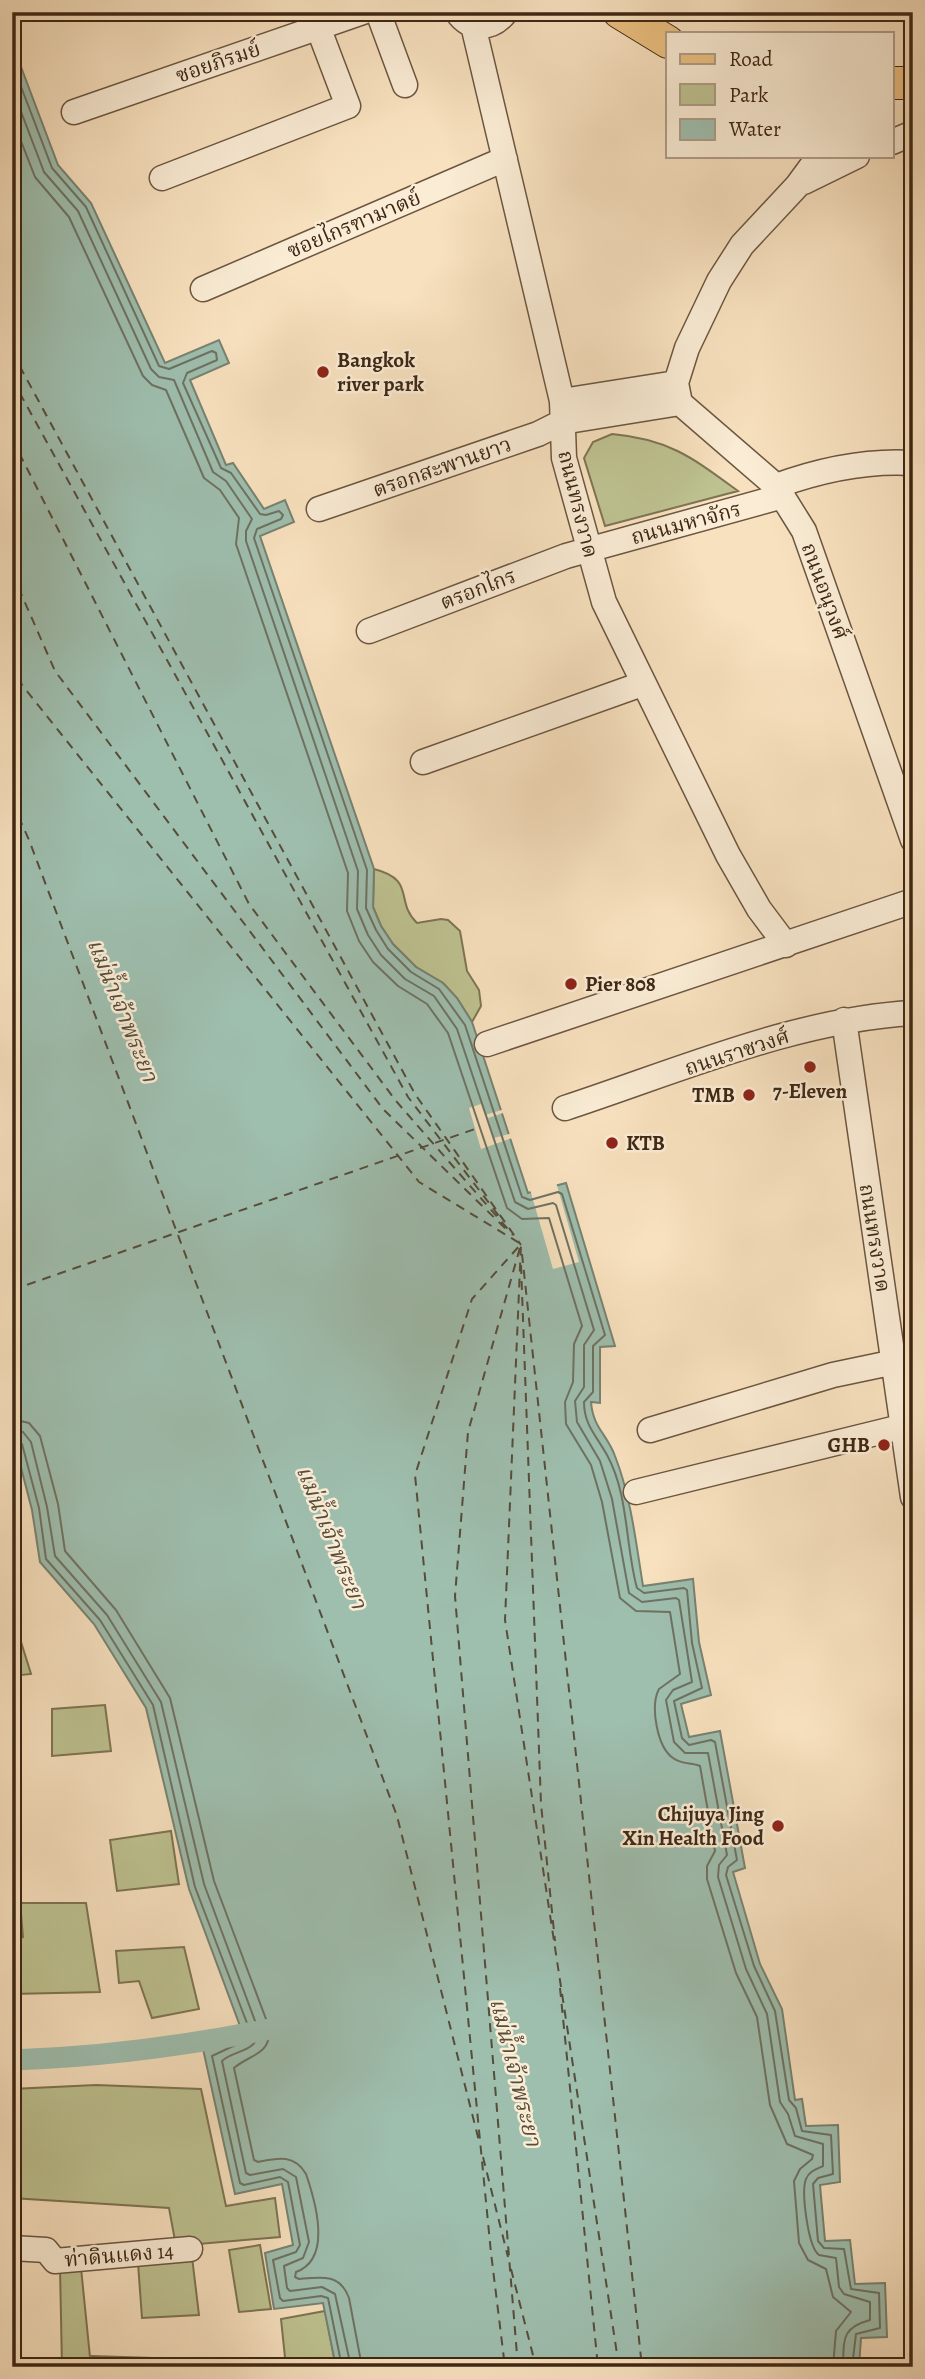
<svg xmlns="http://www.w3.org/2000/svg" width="925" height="2379" font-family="Alegreya,'Noto Serif Thai',serif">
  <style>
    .green { fill: #bec291; stroke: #7e7453; stroke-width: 2 }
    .water { fill: #9ebeae; stroke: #788271; stroke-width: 2 }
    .pier { fill: #f8e1bf }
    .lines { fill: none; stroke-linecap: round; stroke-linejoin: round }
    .shore { stroke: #6e7262; stroke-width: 2 }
    .canal { stroke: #9ebeae; stroke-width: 21 }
    .ferry { stroke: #564d3b; stroke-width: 2; stroke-dasharray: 9 7; stroke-linecap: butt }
    .minor-casing { stroke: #6c5640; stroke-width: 27 }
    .major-casing { stroke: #3e2715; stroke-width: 34 }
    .minor { stroke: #faecd5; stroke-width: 24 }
    .major { stroke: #ecc080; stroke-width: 32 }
    .poi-dot { fill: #8f2418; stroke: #faecd5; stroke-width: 2.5 }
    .labels { text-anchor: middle; stroke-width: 5; stroke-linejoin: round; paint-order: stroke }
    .street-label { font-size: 21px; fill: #3e2715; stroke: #faecd5 }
    .poi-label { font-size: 21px; font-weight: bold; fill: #3e2715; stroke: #faecd5; text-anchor: start }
    .water-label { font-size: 23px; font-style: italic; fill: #564d3b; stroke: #faecd5 }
  </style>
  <rect width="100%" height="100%" fill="#f8e1bf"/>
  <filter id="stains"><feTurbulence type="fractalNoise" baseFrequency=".00286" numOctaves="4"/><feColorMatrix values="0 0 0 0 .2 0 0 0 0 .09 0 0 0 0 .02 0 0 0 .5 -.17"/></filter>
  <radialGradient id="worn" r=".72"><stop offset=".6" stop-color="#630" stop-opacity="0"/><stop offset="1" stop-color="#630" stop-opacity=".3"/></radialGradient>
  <path class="green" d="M 612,434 C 669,439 693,458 738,491 L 605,526 L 584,458 L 593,442 Z
    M 374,869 C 417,880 394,901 417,923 L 441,919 L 448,920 L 460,931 L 467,971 L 479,990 L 481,1006 L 472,1022 L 457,998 L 443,983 L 416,967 L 393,944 L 381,926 L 373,907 Z
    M 17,1629 L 31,1674 L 12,1676 L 12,1630 Z
    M 105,1705 L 111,1751 L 52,1756 L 52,1709 Z
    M 171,1831 L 179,1884 L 117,1891 L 110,1840 Z
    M 20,1903 L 86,1903 L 100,1992 L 12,1994 L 12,1938 L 23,1937 Z
    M 184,1947 L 199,2009 L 152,2018 L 139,1981 L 119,1983 L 116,1951 Z
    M 96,2085 L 201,2089 L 226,2206 L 275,2198 L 280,2237 L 176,2246 L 169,2208 L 12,2198 L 12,2089 Z
    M 260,2245 L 271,2309 L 239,2312 L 229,2250 Z
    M 192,2257 L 199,2315 L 142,2318 L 138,2263 Z
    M 60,2268 L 81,2268 L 91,2367 L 62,2367 Z
    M 325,2311 L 336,2367 L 286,2367 L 281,2319 Z
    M 92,2356 L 153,2358 L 157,2367 L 93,2367 Z"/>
  <path class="water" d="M 12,43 L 58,165 L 91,203 L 165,363 L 219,340 L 229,363 L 190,380 L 226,465 L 233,463 L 264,509 L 285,500 L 294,522 L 260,536 L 374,869 L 373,907 L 381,926 L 393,944 L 416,967 L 443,983 L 457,998 L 472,1022 L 528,1193 L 566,1183 L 615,1346 L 600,1347 L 600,1403 L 591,1402 C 593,1428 607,1434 615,1456 C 631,1497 636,1543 643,1586 L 693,1579 L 699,1642 L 711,1695 L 681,1704 L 689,1737 L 720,1731 L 745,1868 L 733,1872 L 760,1964 L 782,2009 L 795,2100 L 802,2099 L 806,2126 L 838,2125 L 840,2182 L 820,2185 L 825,2241 L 850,2240 L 855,2284 L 885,2283 L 887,2337 L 861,2338 L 859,2367 L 336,2367 L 323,2303 L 274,2309 L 265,2253 L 293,2245 L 282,2184 L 235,2194 L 203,2049 L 243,2034 L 189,1889 L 146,1708 L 94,1624 L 40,1562 L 32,1510 L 12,1433 Z"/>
  <path class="pier" d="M 481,1104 L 485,1115 L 505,1109 L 506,1112 L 488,1118 L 494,1138 L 513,1133 L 512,1127 L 518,1146 L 531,1189 L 556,1182 L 579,1262 L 553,1269 L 515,1137 L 481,1149 L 469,1108 Z"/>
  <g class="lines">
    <path class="shore" d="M 12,63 L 52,168 L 86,207 L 159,366 L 169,369 L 212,351 L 216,353 L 217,360 L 187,373 L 183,383 L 221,468 L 231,473 L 260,514 L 266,515 L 279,511 L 283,515 L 281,519 L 257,529 L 254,538 L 367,870 L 366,908 L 376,930 L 388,949 L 411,972 L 439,989 L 465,1025 L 522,1197 L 530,1200 L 558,1192 L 562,1194 L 605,1335 L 593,1346 L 593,1392 L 584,1402 C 584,1425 596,1435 607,1455 C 629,1495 625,1545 637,1588 L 644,1593 L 684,1588 L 687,1590 L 692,1643 L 702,1688 L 674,1701 L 682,1738 L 689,1745 L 711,1740 L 715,1742 L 737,1860 L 728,1867 L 726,1875 L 754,1966 L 775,2011 L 789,2100 L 796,2108 L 802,2131 L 831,2135 L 833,2174 L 818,2178 L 813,2184 L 818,2241 L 824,2248 L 844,2249 L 851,2289 L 879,2293 L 880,2328 L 856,2334 L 852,2367
      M 12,88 L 44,172 L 78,211 L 151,369 L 159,377 L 174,380 L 213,472 L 226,481 L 252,519 L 246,531 L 246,541 L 358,871 L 357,909 L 368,935 L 381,955 L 405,979 L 434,996 L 457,1029 L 515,1202 L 528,1209 L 553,1203 L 556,1205 L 594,1330 L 584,1345 L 584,1387 L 575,1401 L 577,1422 L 600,1461 L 612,1499 L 629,1593 L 642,1602 L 676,1598 L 679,1600 L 692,1682 L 673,1690 L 666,1700 L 674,1742 L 685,1753 L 708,1753 L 727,1855 L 719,1865 L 718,1877 L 746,1969 L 767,2014 L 780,2102 L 788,2114 L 795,2136 L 823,2144 L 823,2166 C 817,2169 809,2171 806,2179 C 801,2192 808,2247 819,2255 L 836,2258 L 839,2287 L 844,2294 L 870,2302 L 870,2320 C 841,2328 844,2339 843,2367
      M 12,118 L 35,177 L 69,217 L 143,376 L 152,385 L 166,390 L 204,478 L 220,490 L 239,518 L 236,544 L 348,873 L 347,911 L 359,941 L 373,962 L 398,986 L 427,1004 L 448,1033 L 507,1208 L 522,1219 L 549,1218 L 582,1326 L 574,1344 L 573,1382 L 565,1402 L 566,1424 L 591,1465 L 602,1502 L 620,1598 L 636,1611 L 670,1612 L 680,1674 L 659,1689 C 650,1706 657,1747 673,1758 C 682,1765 692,1762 700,1766 L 715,1851 L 707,1866 L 707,1879 L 736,1973 L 757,2017 L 770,2105 L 787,2144 L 813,2155 L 812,2159 L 800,2169 L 794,2181 L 799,2243 L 808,2260 L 826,2269 L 833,2297 L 851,2312 L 836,2331 L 833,2367
      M 12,1419 L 29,1423 L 40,1436 L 58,1504 L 65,1551 L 116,1610 L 170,1698 L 214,1881 L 269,2027 C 272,2055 250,2054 234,2068 L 254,2160 L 258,2162 C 278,2158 294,2154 306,2174 C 316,2203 332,2259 296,2272 L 295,2277 L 299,2279 C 320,2277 340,2273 349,2298 L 362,2367
      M 12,1429 L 23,1432 L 31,1442 L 47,1507 L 55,1556 L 107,1615 L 161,1702 L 204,1884 L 258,2029 C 259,2053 235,2049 222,2061 L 246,2173 L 250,2175 L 283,2169 L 296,2177 L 309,2242 L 303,2258 L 284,2266 L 287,2288 L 290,2291 L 322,2287 L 335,2294 L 351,2367
      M 12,1438 L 22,1444 L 39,1508 L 46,1559 L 100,1620 L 153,1705 L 195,1887 L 250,2031 L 246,2040 L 212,2056 L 240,2183 L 244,2185 L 280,2177 L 288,2182 L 300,2245 L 296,2252 L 273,2260 L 280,2298 L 283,2301 L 321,2296 L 328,2298 L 342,2367"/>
    <path class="canal" d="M 12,2060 C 100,2057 184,2046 270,2029"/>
    <path class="ferry" d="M 12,352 L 415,1094 L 521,1245
      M 12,379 L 408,1097 L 502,1220
      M 12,439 L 249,904 L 396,1101 L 513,1235
      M 12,573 L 55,671 L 383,1109 L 510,1233
      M 12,663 L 22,685 L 419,1182 L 521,1244 L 472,1299 L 415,1475 L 491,2253 L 505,2367
      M 12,802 L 29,840 L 397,1816 L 479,2141
      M 522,1254 L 642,2367
      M 521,1265 L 541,1804 L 555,1941
      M 12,1290 L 475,1129
      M 560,1988 L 598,2367
      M 483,2157 L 508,2257
      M 511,2269 L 536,2367
      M 518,2367 L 455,1596 L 468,1432 L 521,1244 L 505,1620 L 619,2367"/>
    <defs>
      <path id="minor" d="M 378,12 L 405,85
        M 457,12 C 470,31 492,30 506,12
        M 473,25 L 562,401 L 564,458 L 604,602 L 728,855 L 759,909 L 786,945
        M 74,112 L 363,12
        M 892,142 L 913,133
        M 819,156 L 797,186 L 742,245 L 719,281 L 687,348 L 676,383 L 680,403 L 776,486 L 804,531 L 913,840
        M 162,178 L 348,106 L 318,27
        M 804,182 L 857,156
        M 203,289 L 505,159
        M 562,401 L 676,383
        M 776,486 C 820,470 866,460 913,463
        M 319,509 L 538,434 L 562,422 L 680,403
        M 369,631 L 566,556 L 783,496
        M 423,762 L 642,684
        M 844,1020 L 913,1497
        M 487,1044 L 913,901
        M 565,1108 C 675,1072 797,1019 913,1013
        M 650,1430 L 833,1375 L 895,1362
        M 636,1492 L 913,1424
        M 12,2248 L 46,2250 L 55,2261 L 190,2249"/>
      <path id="major" d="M 619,12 L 668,42
        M 892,83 L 913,83"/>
    </defs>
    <use href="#minor" class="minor-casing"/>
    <use href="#major" class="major-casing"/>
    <use href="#minor" class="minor"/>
    <use href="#major" class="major"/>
  </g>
  <g class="poi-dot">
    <circle cx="323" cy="372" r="7"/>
    <circle cx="571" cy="984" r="7"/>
    <circle cx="810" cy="1067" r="7"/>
    <circle cx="749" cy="1095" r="7"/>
    <circle cx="612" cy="1143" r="7"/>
    <circle cx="884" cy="1445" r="7"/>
    <circle cx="778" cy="1826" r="7"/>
  </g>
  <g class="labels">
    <g class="street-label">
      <text transform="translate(218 62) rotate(-19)" y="7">ซอยภิรมย์</text>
      <text transform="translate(354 224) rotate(-23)" y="7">ซอยไกรฑามาตย์</text>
      <text transform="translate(442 467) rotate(-19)" y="7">ตรอกสะพานยาว</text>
      <text transform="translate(578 504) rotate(76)" y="7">ถนนทรงวาด</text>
      <text transform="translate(686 523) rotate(-15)" y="7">ถนนมหาจักร</text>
      <text transform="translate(478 589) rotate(-21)" y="7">ตรอกไกร</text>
      <text transform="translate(825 591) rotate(70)" y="7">ถนนอนุวงศ์</text>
      <text transform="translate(737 1052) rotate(-18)" y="7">ถนนราชวงศ์</text>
      <text transform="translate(875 1238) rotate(81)" y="7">ถนนทรงวาด</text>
      <text transform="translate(119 2255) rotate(-5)" y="7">ท่าดินแดง 14</text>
    </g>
    <g class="poi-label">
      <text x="337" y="367">Bangkok<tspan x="337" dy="24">river park</tspan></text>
      <text x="585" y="991">Pier 808</text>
      <text x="810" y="1098" text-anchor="middle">7-Eleven</text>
      <text x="735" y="1102" text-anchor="end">TMB</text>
      <text x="626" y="1150">KTB</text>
      <text x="870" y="1452" text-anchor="end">GHB</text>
      <text x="764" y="1821" text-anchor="end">Chijuya Jing<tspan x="764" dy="24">Xin Health Food</tspan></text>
    </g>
    <g class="water-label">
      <text transform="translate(123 1010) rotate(68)" y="8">แม่น้ำเจ้าพระยา</text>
      <text transform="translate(332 1537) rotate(68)" y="8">แม่น้ำเจ้าพระยา</text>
      <text transform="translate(516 2072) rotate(76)" y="8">แม่น้ำเจ้าพระยา</text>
    </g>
  </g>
  <rect width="925" height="2379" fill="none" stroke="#f8e1bf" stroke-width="42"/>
  <rect x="14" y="14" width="897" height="2351" fill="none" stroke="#3e2715" stroke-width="3.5"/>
  <rect x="21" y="21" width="883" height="2337" fill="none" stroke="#3e2715" stroke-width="2"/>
  <rect x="666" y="32" width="228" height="126" fill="#faecd5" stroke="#af9d88" stroke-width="2"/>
  <rect x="680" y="54" width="35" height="10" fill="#ecc080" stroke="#af9d88" stroke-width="2"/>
  <text x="729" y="66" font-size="21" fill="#3e2715">Road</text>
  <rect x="680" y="84" width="35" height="21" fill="#bec291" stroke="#af9d88" stroke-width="2"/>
  <text x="729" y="102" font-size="21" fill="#3e2715">Park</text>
  <rect x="680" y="119" width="35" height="21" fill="#9ebeae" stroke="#af9d88" stroke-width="2"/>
  <text x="729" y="136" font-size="21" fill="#3e2715">Water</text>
  <rect width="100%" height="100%" filter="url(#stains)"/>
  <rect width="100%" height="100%" fill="url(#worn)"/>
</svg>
